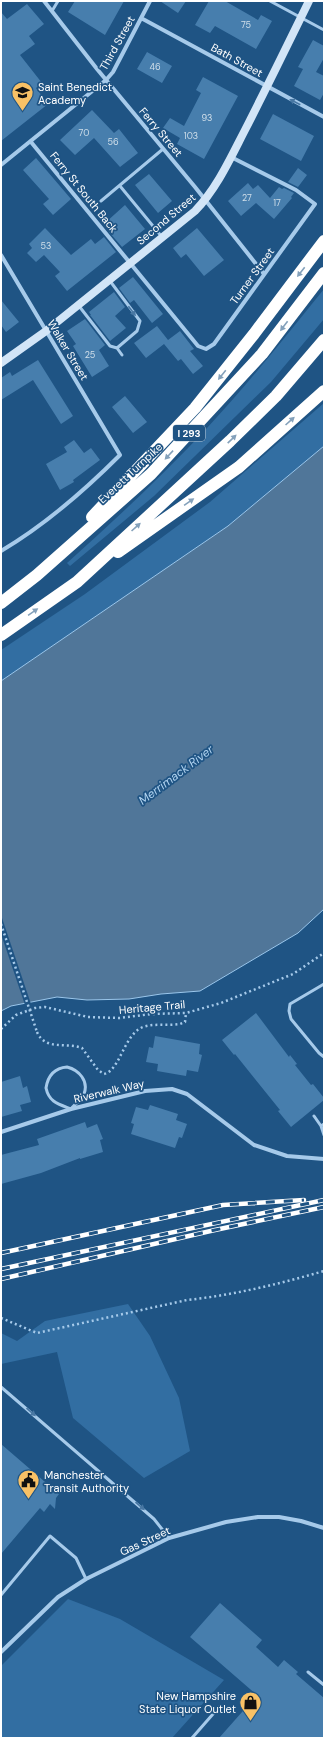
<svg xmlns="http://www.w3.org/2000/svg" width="325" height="1739" font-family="'DM Sans',sans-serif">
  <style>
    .green { fill: #326ea2 }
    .water { fill: #507699; stroke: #9ac6eb }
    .pier { fill: #1f5484 }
    .building { fill: #477ead }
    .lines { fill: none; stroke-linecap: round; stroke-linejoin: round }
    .path { stroke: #a6caea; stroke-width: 2.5; stroke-dasharray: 2 3; stroke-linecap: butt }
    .lane { stroke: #a6caea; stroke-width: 3 }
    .street { stroke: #a6caea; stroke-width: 4 }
    .secondary { stroke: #d2e5f7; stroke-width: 8 }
    .highway { stroke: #fff; stroke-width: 12 }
    .rail-casing { stroke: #fff; stroke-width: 4.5 }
    .rail { stroke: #1f5484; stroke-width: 3; stroke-dasharray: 9; stroke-linecap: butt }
    .path-bridge { stroke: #a6caea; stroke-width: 2.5; stroke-dasharray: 2 3; stroke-linecap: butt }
    .oneway { fill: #4877a3 }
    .oneway2 { fill: #84a1bb }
    .labels { text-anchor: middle; stroke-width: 3.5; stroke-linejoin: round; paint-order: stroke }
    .number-label { font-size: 9px; fill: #d1dfea }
    .shield { fill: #1f5484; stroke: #bcccda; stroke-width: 1 }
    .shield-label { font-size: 10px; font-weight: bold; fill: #fff }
    .street-label { font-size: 11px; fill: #fff; stroke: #1f5484 }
    .poi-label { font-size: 11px; fill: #fff; stroke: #1f5484; text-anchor: start }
    .water-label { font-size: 12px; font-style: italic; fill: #b2d4f1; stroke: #1f5484 }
  </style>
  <rect width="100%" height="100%" fill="#1f5484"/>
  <path class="green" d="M 324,289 L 324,319 L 271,382 L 154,496 L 70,566 L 67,563 C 115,520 163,475 207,428 C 248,384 286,336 324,289 Z
    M 324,403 L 324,446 L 228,526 L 1,681 L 1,650 L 85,594 L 210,502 Z
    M 128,1304 L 150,1336 L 179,1398 L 190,1451 L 144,1478 L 73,1418 L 57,1352 L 1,1364 L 1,1333 L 17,1341 L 45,1321 Z
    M 68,1599 L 120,1619 L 224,1680 L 172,1738 L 1,1738 L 1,1666 Z"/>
  <path class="water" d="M 324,446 L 324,909 L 298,933 L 200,991 L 161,994 L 129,999 L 87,1000 L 57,997 L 11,1006 L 1,1011 L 1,681 L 228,526 Z"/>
  <path class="pier" d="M 1,915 L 31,1004 L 25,1005 L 1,934 Z"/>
  <path class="building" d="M 75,1 L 124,1 L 105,35 L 68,12 Z
    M 160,1 L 186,1 L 178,13 Z
    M 209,1 L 225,1 L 258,20 L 261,15 L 272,21 L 256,49 L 215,26 L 210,33 L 195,25 Z
    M 27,4 L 44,24 L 29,36 L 35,44 L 20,55 L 42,83 L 36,88 L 48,104 L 1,141 L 1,12 L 7,19 Z
    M 313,40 L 324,46 L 324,58 L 316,72 L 324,76 L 324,93 L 320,100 L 294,86 L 303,69 L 298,67 Z
    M 147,52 L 172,66 L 162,83 L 137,69 Z
    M 203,77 L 238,96 L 204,159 L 177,144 L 180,138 L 163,128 L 170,118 L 184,126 L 201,93 L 196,90 Z
    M 92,110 L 114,133 L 119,129 L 138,153 L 120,167 L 94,138 L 75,155 L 60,140 Z
    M 273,114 L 314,136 L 301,161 L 260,139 Z
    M 36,158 L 71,199 L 53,215 L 43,204 L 49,199 L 23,170 Z
    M 298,168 L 307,175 L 298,187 L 288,182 Z
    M 149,174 L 172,201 L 158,213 L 135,185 Z
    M 248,183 L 253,189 L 258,185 L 270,198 L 279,187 L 282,189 L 284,188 L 294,193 L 291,197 L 292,198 L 274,219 L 256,203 L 241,216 L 228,201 Z
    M 125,205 L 145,229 L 122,247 L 109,232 L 112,230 L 105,223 Z
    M 45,228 L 71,255 L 91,239 L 95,244 L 104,237 L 116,252 L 67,291 L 55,276 L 60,272 L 44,255 L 36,262 L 27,253 L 32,248 L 29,244 Z
    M 197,228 L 224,260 L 204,276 L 186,254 L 181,258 L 173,248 Z
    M 133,277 L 163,314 L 152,323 L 134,300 L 130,303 L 119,288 Z
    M 114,292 L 125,307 L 115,316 L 126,328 L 110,341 L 90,315 L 91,315 L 89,312 Z
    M 1,300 L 19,322 L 6,332 L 1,325 Z
    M 85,319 L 105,345 L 99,350 L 109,366 L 92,377 L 73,346 L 76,344 L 67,331 Z
    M 157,326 L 168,340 L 180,331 L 194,349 L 190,351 L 203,366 L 193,374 L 181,359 L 178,361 L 164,344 L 146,358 L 134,343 Z
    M 38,360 L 73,416 L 61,424 L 33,380 L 1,400 L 1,378 L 10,372 L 12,376 Z
    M 125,396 L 147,422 L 133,433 L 112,407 Z
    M 74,440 L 84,453 L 91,448 L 100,460 L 73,480 L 74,482 L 60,490 L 46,464 L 67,452 L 64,447 Z
    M 256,1013 L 289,1057 L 290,1055 L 297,1064 L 295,1065 L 311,1085 L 313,1084 L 324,1098 L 324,1100 L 291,1127 L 278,1111 L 280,1110 L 235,1054 L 234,1055 L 222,1040 Z
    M 155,1036 L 200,1044 L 199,1054 L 202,1055 L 198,1072 L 187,1070 L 186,1076 L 157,1071 L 158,1064 L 146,1062 L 149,1047 L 153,1048 Z
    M 20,1076 L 23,1088 L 27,1086 L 31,1102 L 20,1105 L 22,1111 L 1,1117 L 1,1082 Z
    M 150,1105 L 178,1114 L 176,1120 L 187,1124 L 182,1138 L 179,1137 L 175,1148 L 131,1134 L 134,1124 L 131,1123 L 136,1107 L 148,1110 Z
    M 85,1122 L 87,1128 L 97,1124 L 103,1139 L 100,1140 L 103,1152 L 80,1159 L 80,1158 L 41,1173 L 1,1184 L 1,1155 L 39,1145 L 37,1139 Z
    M 1,1444 L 59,1494 L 56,1498 L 55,1509 L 50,1504 L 44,1512 L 40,1508 L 1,1554 Z
    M 220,1603 L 262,1640 L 256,1647 L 278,1667 L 284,1660 L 298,1672 L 296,1674 L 324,1698 L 324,1738 L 219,1738 L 257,1695 L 190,1637 Z"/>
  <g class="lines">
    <path class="path" d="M 1,1029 L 16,1015 L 35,1008 L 45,1007 L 88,1017 L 120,1018 L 151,1014 L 186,1013 L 221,1003 L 293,974 L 324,953
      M 37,1032 C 45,1051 67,1042 82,1048 L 98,1070 L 104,1074 C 120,1071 124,1034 143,1027 C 155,1023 168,1026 180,1024 L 185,1022 L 186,1013
      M 1,1318 L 37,1333 L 187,1300 C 234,1295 279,1284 324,1271"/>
    <path class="lane" d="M 270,1 L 324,30
      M 52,11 L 58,1
      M 120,186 L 162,237
      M 101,201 L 163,149
      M 79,306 L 110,346 L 117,348 L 137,331 L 140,321 L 110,281
      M 117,348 L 122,355
      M 324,984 L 290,1004 L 289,1011 L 291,1019 L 319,1053 L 324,1057
      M 67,1067 C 79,1070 89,1081 84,1094 C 81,1100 75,1104 71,1109 C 58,1104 49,1102 46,1088 C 48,1075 55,1068 67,1067 Z
      M 314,1116 L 321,1126
      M 324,1124 L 321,1126 L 324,1135
      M 1,1387 L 154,1519 L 169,1538
      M 1,1595 L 50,1536 L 76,1558 L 86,1579
      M 308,1672 L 324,1685
      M 192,1738 L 220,1706"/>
    <path class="street" d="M 44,1 L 97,69 L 195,187 L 264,274
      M 141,18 L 324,117
      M 31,142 L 198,346 L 206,349 L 214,344 L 315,204 L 296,190 L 231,157
      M 1,165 L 106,80 L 113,72 L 150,1
      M 1,255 L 120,455 C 84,491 45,525 1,551
      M 1,1132 L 71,1109 L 145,1091 L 172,1089 L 187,1094 L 254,1145 L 287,1156 L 324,1159
      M 1,1652 L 58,1597 L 86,1579 L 169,1538 L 226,1522 L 258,1517 L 279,1517 L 301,1521 L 324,1528"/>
    <path class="secondary" d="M 1,363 L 46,331 L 195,211 C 217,188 230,159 245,130 C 267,87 288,44 309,1"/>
    <path class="highway" d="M 92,517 L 195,408 L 254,334 L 324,241
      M 118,552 L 239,467 L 324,391
      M 1,603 L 37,575 L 151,474 L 262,354 L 324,273
      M 1,635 L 77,582 L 230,441 L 276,396 L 324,340"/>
    <defs>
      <path id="rail" d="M 1,1253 L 223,1205 L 304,1200
        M 1,1269 L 324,1200
        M 1,1279 L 215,1230 L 324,1207"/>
    </defs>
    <use href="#rail" class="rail-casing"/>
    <use href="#rail" class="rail"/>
    <path class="path-bridge" d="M 1,924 L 37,1032"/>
  </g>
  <defs><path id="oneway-solid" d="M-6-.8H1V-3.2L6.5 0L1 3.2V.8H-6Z"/></defs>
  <g class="oneway">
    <use href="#oneway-solid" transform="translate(295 102) rotate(-152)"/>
    <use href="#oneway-solid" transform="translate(132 311) rotate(53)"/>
    <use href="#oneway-solid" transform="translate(31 1412) rotate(41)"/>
    <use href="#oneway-solid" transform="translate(140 1506) rotate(41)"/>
  </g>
  <g class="oneway2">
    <use href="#oneway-solid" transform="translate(301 272) rotate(128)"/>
    <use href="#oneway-solid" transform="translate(284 326) rotate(127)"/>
    <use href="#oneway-solid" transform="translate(222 375) rotate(129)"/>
    <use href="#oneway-solid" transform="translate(290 421) rotate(-42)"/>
    <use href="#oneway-solid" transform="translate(232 439) rotate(-44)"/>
    <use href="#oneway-solid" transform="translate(169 455) rotate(133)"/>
    <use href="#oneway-solid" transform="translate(189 502) rotate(-35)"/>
    <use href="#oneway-solid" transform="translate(136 527) rotate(-42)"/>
    <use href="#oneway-solid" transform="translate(33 612) rotate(-35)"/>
  </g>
  <defs>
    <symbol id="school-pin" viewBox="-11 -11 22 30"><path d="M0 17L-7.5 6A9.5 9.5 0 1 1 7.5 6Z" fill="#f8c166" stroke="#1f5484"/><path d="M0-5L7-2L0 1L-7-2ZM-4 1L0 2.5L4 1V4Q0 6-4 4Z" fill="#111"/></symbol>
    <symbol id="civic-pin" viewBox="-11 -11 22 30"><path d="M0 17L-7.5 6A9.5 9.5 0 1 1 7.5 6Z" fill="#f8c166" stroke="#1f5484"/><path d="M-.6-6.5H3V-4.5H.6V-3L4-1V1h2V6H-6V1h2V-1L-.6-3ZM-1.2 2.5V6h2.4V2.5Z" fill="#111"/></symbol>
    <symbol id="shop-pin" viewBox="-11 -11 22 30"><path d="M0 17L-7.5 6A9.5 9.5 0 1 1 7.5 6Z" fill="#f8c166" stroke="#1f5484"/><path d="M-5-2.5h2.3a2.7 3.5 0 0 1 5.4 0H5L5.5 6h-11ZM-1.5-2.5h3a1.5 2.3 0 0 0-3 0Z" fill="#111"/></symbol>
  </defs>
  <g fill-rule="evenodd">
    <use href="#school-pin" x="10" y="80" width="25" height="34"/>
    <use href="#civic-pin" x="16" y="1468" width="25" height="34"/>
    <use href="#shop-pin" x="238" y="1690" width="25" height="34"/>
  </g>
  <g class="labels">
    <g class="number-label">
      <text x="246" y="28">75</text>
      <text x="155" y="70">46</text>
      <text x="207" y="121">93</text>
      <text x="84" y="136">70</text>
      <text x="191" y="139">103</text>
      <text x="113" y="145">56</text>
      <text x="247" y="201">27</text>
      <text x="277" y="206">17</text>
      <text x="46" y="249">53</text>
      <text x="90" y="358">25</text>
    </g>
    <rect class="shield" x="173" y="425" width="32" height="16" rx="3"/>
    <g class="shield-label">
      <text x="189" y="437">I 293</text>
    </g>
    <g class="street-label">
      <text transform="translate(117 43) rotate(-61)" y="4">Third Street</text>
      <text transform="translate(237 60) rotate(29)" y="4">Bath Street</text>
      <text transform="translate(161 132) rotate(50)" y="4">Ferry Street</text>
      <text transform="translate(84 192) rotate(51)" y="4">Ferry St South Back</text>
      <text transform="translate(166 219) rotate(-40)" y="4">Second Street</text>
      <text transform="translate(252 276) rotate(-54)" y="4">Turner Street</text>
      <text transform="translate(68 350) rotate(59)" y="4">Walker Street</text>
      <text transform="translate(130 473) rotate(-43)" y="4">Everett Turnpike</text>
      <text transform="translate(152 1007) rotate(-5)" y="4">Heritage Trail</text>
      <text transform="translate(109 1091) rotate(-13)" y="4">Riverwalk Way</text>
      <text transform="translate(145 1541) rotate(-25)" y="4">Gas Street</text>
    </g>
    <g class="poi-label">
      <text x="38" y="91">Saint Benedict<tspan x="38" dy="13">Academy</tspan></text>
      <text x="44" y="1479">Manchester<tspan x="44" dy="13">Transit Authority</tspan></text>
      <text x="236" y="1700" text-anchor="end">New Hampshire<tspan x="236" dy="13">State Liquor Outlet</tspan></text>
    </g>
    <g class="water-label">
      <text transform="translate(176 775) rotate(-37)" y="4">Merrimack River</text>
    </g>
  </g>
  <rect width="325" height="1739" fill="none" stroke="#ffffff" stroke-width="4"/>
</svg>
